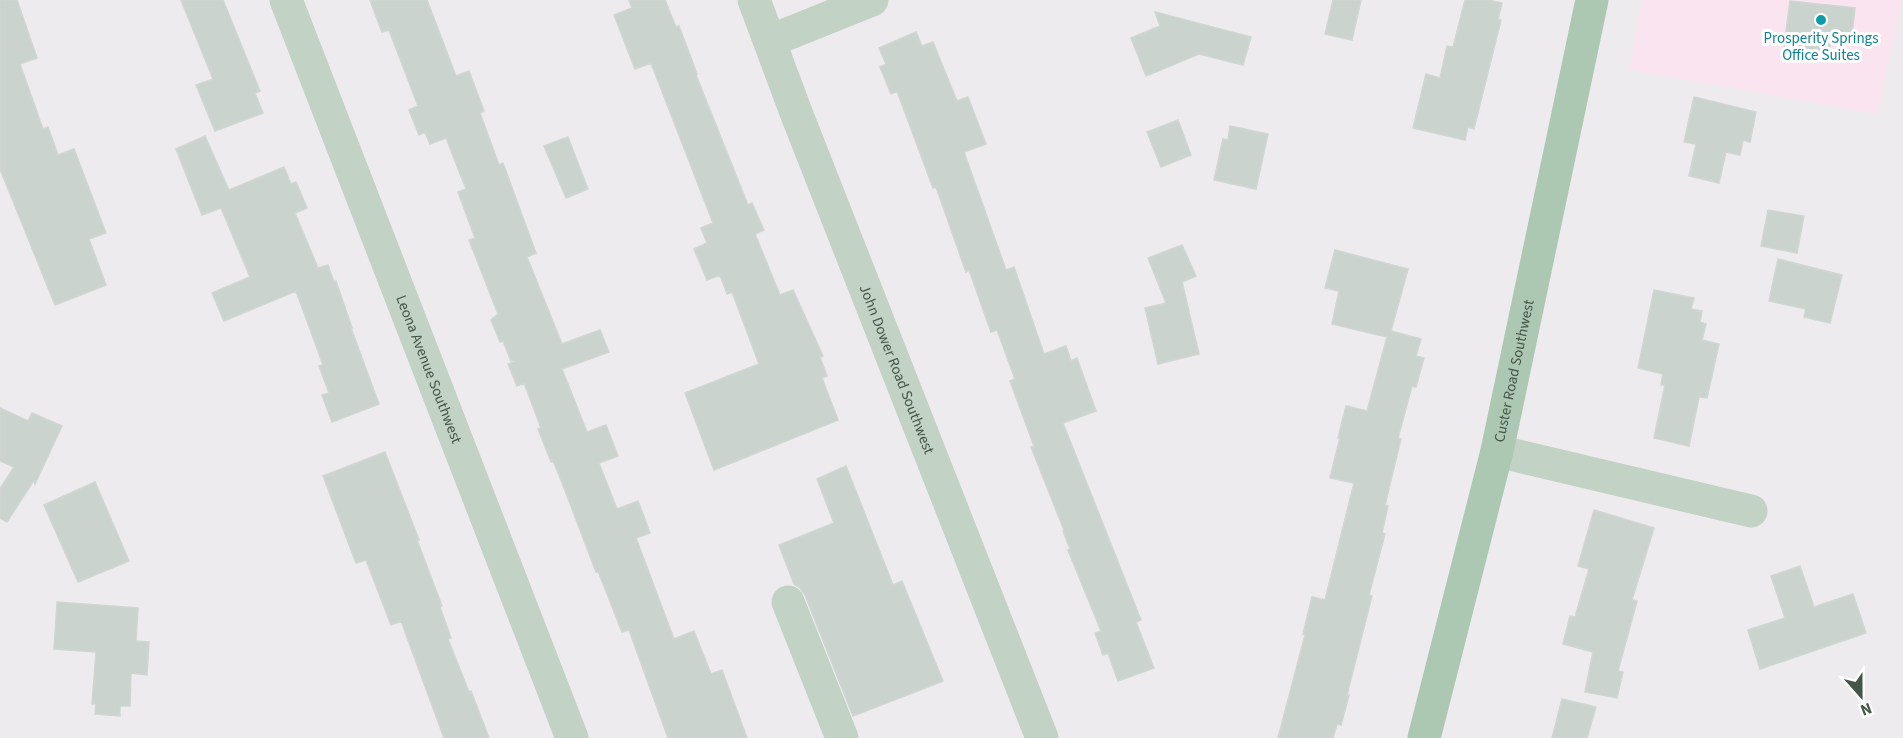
<svg xmlns="http://www.w3.org/2000/svg" width="1903" height="738" font-family="'Source Sans 3',sans-serif">
  <style>
    .commercial { fill: #f9e4f0 }
    .building { fill: #cad3ce; stroke: #d0d6d2; stroke-width: 1.5 }
    .lines { fill: none; stroke-linecap: round; stroke-linejoin: round }
    .minor { stroke: #c2d2c5; stroke-width: 33 }
    .major { stroke: #adc8b2; stroke-width: 33 }
    .culture-dot { fill: #0f9aa8; stroke: #fff; stroke-width: 2 }
    .labels { text-anchor: middle; stroke-width: 6; stroke-linejoin: round; paint-order: stroke }
    .culture-label { font-size: 15px; fill: #0d838f; stroke: #fff }
    .street-label { font-size: 15px; fill: #455649; stroke: #fff }
  </style>
  <rect width="100%" height="100%" fill="#edebee"/>
  <path class="commercial" d="M 1642,0 L 1902,0 L 1877,114 L 1629,70 Z"/>
  <path class="building" d="M 0,0 L 17,0 L 37,58 L 20,64 L 43,129 L 48,127 L 58,155 L 74,149 L 106,233 L 89,239 L 106,285 L 55,305 L 0,169 Z
    M 181,0 L 223,0 L 260,91 L 255,93 L 263,113 L 215,131 L 196,85 L 213,79 Z
    M 370,0 L 427,0 L 456,76 L 469,71 L 484,111 L 480,113 L 499,165 L 503,163 L 536,253 L 527,257 L 562,344 L 600,330 L 609,352 L 562,369 L 587,432 L 606,425 L 618,456 L 599,463 L 617,509 L 638,501 L 650,533 L 636,538 L 674,639 L 694,631 L 711,674 L 722,670 L 747,738 L 668,738 L 629,630 L 622,632 L 598,571 L 596,572 L 561,480 L 553,461 L 551,462 L 538,429 L 541,428 L 524,383 L 517,386 L 508,364 L 515,362 L 515,360 L 511,361 L 503,341 L 500,342 L 491,320 L 498,314 L 469,240 L 475,238 L 458,192 L 466,189 L 446,138 L 430,144 L 425,132 L 419,135 L 409,110 L 418,106 L 389,30 L 382,32 Z
    M 629,0 L 665,0 L 676,27 L 679,26 L 697,74 L 696,75 L 748,205 L 752,203 L 764,230 L 755,234 L 780,295 L 793,290 L 823,356 L 820,357 L 827,376 L 822,378 L 838,420 L 714,470 L 685,393 L 759,364 L 732,292 L 727,294 L 720,275 L 707,280 L 694,249 L 707,243 L 701,228 L 713,223 L 651,63 L 635,69 L 614,15 L 632,8 Z
    M 1333,0 L 1361,0 L 1352,40 L 1325,34 Z
    M 1465,0 L 1488,0 L 1502,3 L 1498,19 L 1501,20 L 1474,129 L 1468,127 L 1465,140 L 1413,128 L 1426,74 L 1440,78 L 1447,46 L 1453,47 Z
    M 1790,1 L 1855,8 L 1851,42 L 1831,39 L 1828,61 L 1797,57 L 1798,48 L 1784,47 Z
    M 1155,12 L 1251,37 L 1243,65 L 1199,54 L 1146,76 L 1131,38 L 1160,26 Z
    M 916,32 L 922,46 L 933,42 L 957,101 L 968,97 L 986,144 L 964,152 L 1006,270 L 1014,267 L 1044,354 L 1066,346 L 1071,361 L 1077,358 L 1096,411 L 1063,423 L 1141,620 L 1136,622 L 1154,668 L 1118,681 L 1108,653 L 1103,655 L 1095,633 L 1101,631 L 1068,550 L 1070,549 L 1063,531 L 1064,530 L 1031,447 L 1034,446 L 1010,381 L 1015,379 L 997,330 L 991,332 L 969,270 L 966,272 L 936,187 L 933,188 L 897,91 L 891,94 L 880,67 L 886,64 L 879,48 Z
    M 1694,97 L 1756,112 L 1750,142 L 1743,140 L 1740,155 L 1726,152 L 1719,183 L 1689,176 L 1696,144 L 1684,142 Z
    M 1178,120 L 1191,155 L 1161,167 L 1147,132 Z
    M 1230,126 L 1268,134 L 1256,189 L 1214,180 L 1223,139 L 1228,140 Z
    M 205,136 L 229,190 L 284,167 L 291,184 L 296,182 L 307,208 L 295,213 L 318,268 L 328,265 L 334,282 L 336,281 L 352,328 L 351,328 L 379,404 L 332,422 L 322,395 L 329,393 L 319,366 L 323,365 L 296,291 L 224,321 L 212,293 L 250,277 L 221,208 L 202,215 L 176,149 Z
    M 568,137 L 588,189 L 566,198 L 544,146 Z
    M 1768,210 L 1804,216 L 1797,253 L 1761,246 Z
    M 1182,245 L 1196,276 L 1182,282 L 1199,354 L 1158,364 L 1145,308 L 1166,303 L 1148,258 Z
    M 1335,250 L 1408,269 L 1391,331 L 1421,339 L 1416,356 L 1424,358 L 1416,387 L 1412,386 L 1398,438 L 1401,439 L 1385,505 L 1388,506 L 1382,533 L 1385,534 L 1369,595 L 1372,596 L 1347,695 L 1349,695 L 1341,725 L 1337,724 L 1333,738 L 1278,738 L 1305,635 L 1303,634 L 1312,597 L 1325,600 L 1354,483 L 1330,478 L 1340,438 L 1338,438 L 1346,406 L 1367,411 L 1387,337 L 1332,324 L 1339,291 L 1325,288 Z
    M 1778,259 L 1842,275 L 1830,323 L 1804,317 L 1806,309 L 1769,301 Z
    M 1654,290 L 1694,298 L 1691,309 L 1702,311 L 1700,322 L 1706,324 L 1702,340 L 1719,344 L 1707,398 L 1699,397 L 1689,446 L 1654,438 L 1665,385 L 1661,385 L 1663,374 L 1638,368 Z
    M 0,408 L 28,421 L 32,413 L 62,426 L 35,484 L 34,480 L 7,522 L 0,518 L 0,489 L 14,467 L 0,461 Z
    M 385,452 L 419,540 L 417,540 L 442,606 L 440,607 L 451,638 L 448,639 L 469,692 L 471,691 L 489,738 L 444,738 L 401,621 L 391,625 L 366,560 L 356,563 L 323,476 Z
    M 846,466 L 893,585 L 902,581 L 943,681 L 853,716 L 805,595 L 800,588 L 794,584 L 779,545 L 834,523 L 817,479 Z
    M 95,482 L 129,561 L 78,582 L 44,505 Z
    M 1594,510 L 1654,528 L 1632,600 L 1637,601 L 1618,671 L 1623,672 L 1617,698 L 1585,692 L 1593,652 L 1563,644 L 1570,616 L 1575,617 L 1589,569 L 1578,566 Z
    M 1800,566 L 1814,607 L 1853,594 L 1866,633 L 1760,669 L 1748,630 L 1785,618 L 1771,576 Z
    M 57,602 L 138,608 L 136,641 L 149,642 L 147,675 L 131,673 L 130,706 L 120,706 L 120,716 L 95,714 L 96,704 L 92,704 L 96,652 L 54,649 Z
    M 1562,699 L 1596,707 L 1587,738 L 1552,738 Z"/>
  <g class="lines">
    <g class="minor">
      <path id="s1" d="M 286,0 L 572,738"/>
      <path id="s2" d="M 754,0 L 797,115 L 1042,738"/>
      <path d="M 770,41 L 872,0"/>
      <path d="M 1497,451 L 1751,511"/>
      <path d="M 788,602 L 842,738"/>
    </g>
    <path class="major" id="s3" d="M 1424,738 L 1497,451 L 1592,0"/>
  </g>
  <circle class="culture-dot" cx="1821" cy="20" r="6"/>
  <g class="labels">
    <g class="culture-label">
      <text x="1821" y="43">Prosperity Springs<tspan x="1821" dy="17">Office Suites</tspan></text>
    </g>
    <g class="street-label">
      <text dy="5" stroke="none"><textPath href="#s1" startOffset="396">Leona Avenue Southwest</textPath></text>
      <text dy="5" stroke="none"><textPath href="#s2" startOffset="396">John Dower Road Southwest</textPath></text>
      <text dy="5" stroke="none"><textPath href="#s3" startOffset="378">Custer Road Southwest</textPath></text>
    </g>
  </g>
  <g transform="translate(1861 696) rotate(159)" stroke="#ffffff" stroke-width="4.5" paint-order="stroke">
  <path d="M0-4.5L10 22L0 15L-10 22Z" fill="#455649"/>
  <text y="-9" font-size="16" font-weight="bold" text-anchor="middle" fill="#455649">N</text>
  </g>
</svg>
